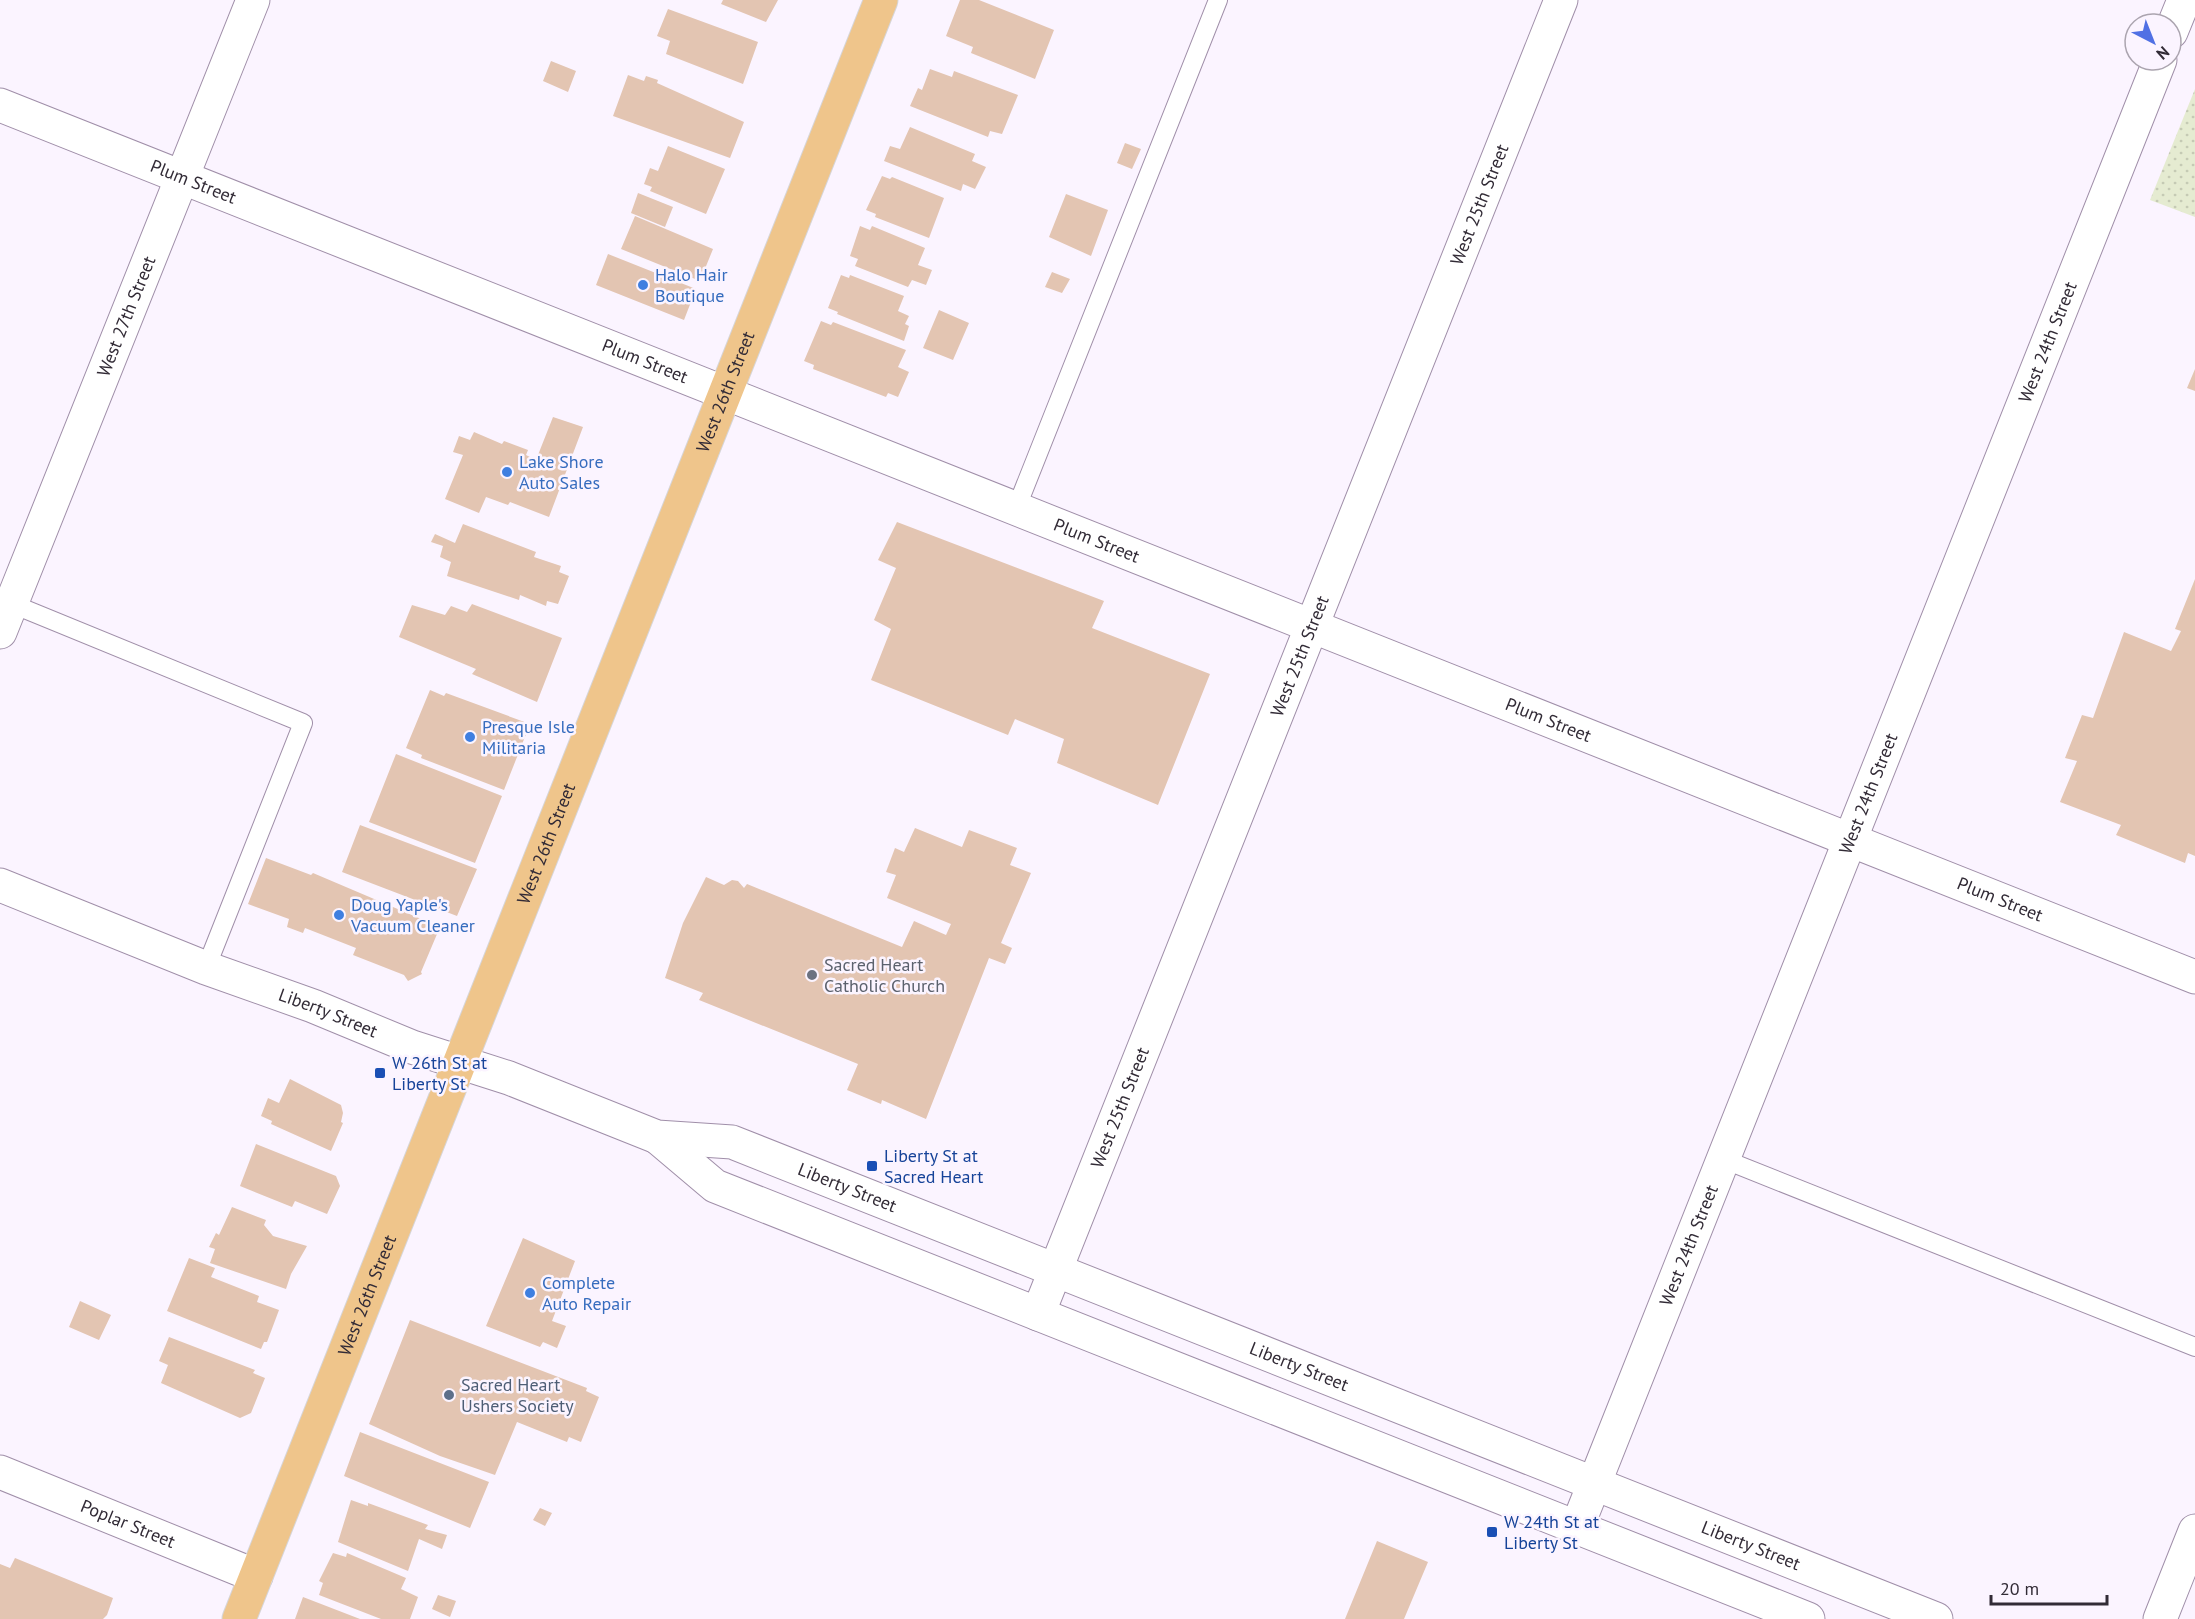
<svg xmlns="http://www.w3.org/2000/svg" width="2195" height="1619" font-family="'PT Sans',sans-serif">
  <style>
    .green { fill: url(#green-dots) }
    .building { fill: #e3c5b2 }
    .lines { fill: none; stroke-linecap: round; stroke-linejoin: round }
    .lane-casing { stroke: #a08fa9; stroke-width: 20 }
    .street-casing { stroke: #a08fa9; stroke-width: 35 }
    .secondary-casing { stroke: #a08fa9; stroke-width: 35 }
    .primary-casing { stroke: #d6d5d7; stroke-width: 35 }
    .lane { stroke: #fff; stroke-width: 18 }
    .street { stroke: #fff; stroke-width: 33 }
    .secondary { stroke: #fff; stroke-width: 33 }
    .primary { stroke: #efc58b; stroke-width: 33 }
    .shop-dot { fill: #3f7fe0; stroke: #fbf4ff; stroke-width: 2 }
    .worship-dot { fill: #6b7280; stroke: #fbf4ff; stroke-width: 2 }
    .transit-dot { fill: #1a4fb4; stroke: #fbf4ff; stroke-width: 2 }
    .service-dot { fill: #5c6f8a; stroke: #fbf4ff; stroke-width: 2 }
    .labels { text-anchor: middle; stroke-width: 5; stroke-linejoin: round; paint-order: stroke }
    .street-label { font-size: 18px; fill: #322b36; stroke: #fbf4ff }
    .shop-label { font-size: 18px; fill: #366cbe; stroke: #fbf4ff; text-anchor: start }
    .worship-label { font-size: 18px; fill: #5b616d; stroke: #fbf4ff; text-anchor: start }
    .transit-label { font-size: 18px; fill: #164399; stroke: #fbf4ff; text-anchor: start }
    .service-label { font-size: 18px; fill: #4e5e75; stroke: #fbf4ff; text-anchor: start }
  </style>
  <defs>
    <pattern id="green-dots" width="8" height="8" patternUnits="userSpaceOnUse" patternTransform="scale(1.5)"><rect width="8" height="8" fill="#e5ebd1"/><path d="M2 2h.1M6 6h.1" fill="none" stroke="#c5cab4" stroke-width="1.8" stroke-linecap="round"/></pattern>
  </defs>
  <rect width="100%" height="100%" fill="#fbf4ff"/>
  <path class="green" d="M 2195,89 L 2195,217 L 2150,200 Z"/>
  <path class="building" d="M 723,0 L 778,0 L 766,22 L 721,4 Z
    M 960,0 L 979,0 L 1054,30 L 1035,79 L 971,53 L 973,47 L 946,36 Z
    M 668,9 L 758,42 L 743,84 L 666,54 L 670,41 L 657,36 Z
    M 551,61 L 576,71 L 568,92 L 543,81 Z
    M 930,69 L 952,77 L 954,71 L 1018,95 L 1002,134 L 990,131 L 988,137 L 910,106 L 918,88 L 922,90 Z
    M 628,75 L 644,81 L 646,76 L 658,80 L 657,83 L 744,122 L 730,158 L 613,116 Z
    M 910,127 L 975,154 L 972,161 L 986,167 L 975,189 L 963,184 L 961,191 L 884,161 L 890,146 L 900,149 Z
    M 1125,143 L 1141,149 L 1132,169 L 1117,163 Z
    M 668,146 L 725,169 L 706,214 L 650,191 L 652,187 L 644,184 L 650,168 L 658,171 Z
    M 882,176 L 890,179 L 892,177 L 944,198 L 929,238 L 875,217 L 876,214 L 866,210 Z
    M 638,193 L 673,207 L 665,227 L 631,213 Z
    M 1066,194 L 1108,210 L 1091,256 L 1049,237 Z
    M 635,216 L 713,249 L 700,281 L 621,249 Z
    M 860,226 L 870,230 L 872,226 L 925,248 L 918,265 L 932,270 L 926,285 L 912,280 L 908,287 L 855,266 L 858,259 L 850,256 Z
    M 608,254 L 696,289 L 684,320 L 596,285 Z
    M 1052,272 L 1070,279 L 1062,293 L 1045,287 Z
    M 841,275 L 849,278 L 850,275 L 904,296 L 898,311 L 909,316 L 905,324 L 909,326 L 904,341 L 837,314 L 838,312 L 828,308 Z
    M 939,310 L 969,323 L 953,360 L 923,348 Z
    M 821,321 L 831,325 L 833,322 L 906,350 L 898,367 L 909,372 L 898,397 L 888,393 L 886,397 L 813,369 L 814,365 L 804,361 Z
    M 2195,369 L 2195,391 L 2187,388 Z
    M 553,417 L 583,427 L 549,517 L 510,502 L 508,505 L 486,497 L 479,513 L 445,499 L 463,455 L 453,452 L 459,436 L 470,440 L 474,432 L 502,444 L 504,441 L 528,450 L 526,455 L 536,460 Z
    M 897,522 L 1104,601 L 1092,628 L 1210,674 L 1158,805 L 1057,763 L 1064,739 L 1015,719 L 1008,735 L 871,680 L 891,629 L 874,620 L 896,568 L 878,560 Z
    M 463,524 L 536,552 L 534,557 L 561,566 L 559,572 L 569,576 L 558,604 L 547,601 L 546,606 L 520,595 L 519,600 L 447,576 L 451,562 L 440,557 L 443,546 L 431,542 L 435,534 L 455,543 Z
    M 2195,579 L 2195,856 L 2188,853 L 2185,863 L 2116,835 L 2121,825 L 2060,802 L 2077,761 L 2065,758 L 2082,715 L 2093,718 L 2124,632 L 2171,651 L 2181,631 L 2175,629 Z
    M 472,604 L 562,638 L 537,702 L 472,674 L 476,669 L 399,637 L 412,605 L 445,615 L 451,606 L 467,612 Z
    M 430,690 L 444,696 L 446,693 L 530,724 L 504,790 L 421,758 L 422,755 L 406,748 Z
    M 396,754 L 502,796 L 475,863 L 369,822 Z
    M 360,825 L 477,869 L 457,916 L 342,872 Z
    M 915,828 L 962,847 L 969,830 L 1017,848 L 1010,865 L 1031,873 L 1001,943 L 1012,948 L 1005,964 L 989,958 L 926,1119 L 882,1100 L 881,1104 L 847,1090 L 858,1064 L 699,1000 L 703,993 L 665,978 L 683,923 L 706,877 L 724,885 L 732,880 L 738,881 L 744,888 L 747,884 L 902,947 L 914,921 L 946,935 L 951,924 L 887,898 L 896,875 L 886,872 L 895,848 L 904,852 Z
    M 266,858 L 311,875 L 313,873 L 440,927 L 421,972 L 422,974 L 408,981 L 404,975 L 353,955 L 356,948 L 305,928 L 303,933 L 287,927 L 289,919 L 248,904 Z
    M 290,1079 L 341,1105 L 343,1113 L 341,1122 L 343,1123 L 331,1151 L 271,1124 L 272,1121 L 261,1116 L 268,1098 L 279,1103 Z
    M 256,1144 L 336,1176 L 340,1186 L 327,1214 L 295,1201 L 292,1207 L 240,1186 Z
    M 232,1207 L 266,1220 L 264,1225 L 273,1236 L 307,1246 L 291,1274 L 286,1289 L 210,1263 L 215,1249 L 209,1247 L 216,1233 L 219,1235 Z
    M 523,1238 L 575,1261 L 552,1321 L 566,1326 L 557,1348 L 543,1342 L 540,1347 L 486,1326 Z
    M 189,1258 L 215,1268 L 211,1277 L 259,1296 L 257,1302 L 279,1310 L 267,1342 L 264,1342 L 261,1349 L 167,1311 Z
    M 80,1301 L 111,1315 L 99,1340 L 69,1327 Z
    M 410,1320 L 587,1388 L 586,1391 L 599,1397 L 581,1442 L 569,1437 L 567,1442 L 517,1422 L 495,1475 L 440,1456 L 369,1424 Z
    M 169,1337 L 255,1370 L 253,1373 L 265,1378 L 251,1413 L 240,1418 L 161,1383 L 168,1365 L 159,1361 Z
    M 360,1432 L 489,1482 L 470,1528 L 344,1476 Z
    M 351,1500 L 368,1506 L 368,1503 L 428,1525 L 425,1529 L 447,1535 L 442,1549 L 419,1539 L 408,1571 L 338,1542 Z
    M 540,1508 L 552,1513 L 545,1526 L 533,1520 Z
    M 1377,1541 L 1428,1562 L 1404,1619 L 1345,1619 Z
    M 333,1553 L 346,1557 L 347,1553 L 406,1578 L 401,1589 L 418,1597 L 410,1619 L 381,1619 L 319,1595 L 323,1583 L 319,1581 Z
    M 15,1558 L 113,1598 L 107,1615 L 103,1619 L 0,1619 L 0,1564 L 10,1568 Z
    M 438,1595 L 456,1601 L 450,1617 L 432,1609 Z
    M 303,1597 L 360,1619 L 295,1619 Z"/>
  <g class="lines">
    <defs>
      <path id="lane" d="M 1016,509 L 1218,0
        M 5,601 L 303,723 L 206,968
        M 1723,1159 L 2195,1347"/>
      <g id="street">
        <path d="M 2171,32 L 2184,0"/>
        <path id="s1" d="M 0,105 L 2195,977"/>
        <path id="s2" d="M 0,632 L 253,0"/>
        <path id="s3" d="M 1038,1314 L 1561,0"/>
        <path id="s4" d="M 0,1472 L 256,1576"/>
        <path id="s5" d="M 1577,1527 L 2160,60"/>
        <path d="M 2160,1619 L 2195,1531"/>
      </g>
      <g id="secondary">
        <path id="s6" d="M 0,885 L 206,968 L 313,1006 L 412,1047 L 509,1078 L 657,1137 L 732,1142 L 1936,1619"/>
        <path d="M 657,1137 L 715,1186 L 1808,1619"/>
      </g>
      <g id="primary">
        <path id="s7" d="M 239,1619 L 881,0"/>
      </g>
    </defs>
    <use href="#lane" class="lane-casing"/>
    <use href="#street" class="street-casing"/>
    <use href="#secondary" class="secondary-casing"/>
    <use href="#primary" class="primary-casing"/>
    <use href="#lane" class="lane"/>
    <use href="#street" class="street"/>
    <use href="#secondary" class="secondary"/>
    <use href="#primary" class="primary"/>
  </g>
  <g class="shop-dot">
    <circle cx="643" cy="285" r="6"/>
    <circle cx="507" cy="472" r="6"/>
    <circle cx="470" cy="737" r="6"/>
    <circle cx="339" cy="915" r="6"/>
    <circle cx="530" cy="1293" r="6"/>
  </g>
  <circle class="worship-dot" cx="812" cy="975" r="6"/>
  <g class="transit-dot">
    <rect x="374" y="1067" width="12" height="12" rx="3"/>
    <rect x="866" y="1160" width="12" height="12" rx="3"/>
    <rect x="1486" y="1526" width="12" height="12" rx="3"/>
  </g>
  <circle class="service-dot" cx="449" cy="1395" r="6"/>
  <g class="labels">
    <g class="street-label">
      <text dy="6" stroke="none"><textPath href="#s1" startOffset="208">Plum Street</textPath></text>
      <text dy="6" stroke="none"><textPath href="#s3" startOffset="1194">West 25th Street</textPath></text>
      <text dy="6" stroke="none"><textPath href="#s2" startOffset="340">West 27th Street</textPath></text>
      <text dy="6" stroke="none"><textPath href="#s5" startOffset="1275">West 24th Street</textPath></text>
      <text dy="6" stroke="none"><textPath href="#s1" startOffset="694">Plum Street</textPath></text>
      <text dy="6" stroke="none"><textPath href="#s7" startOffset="1320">West 26th Street</textPath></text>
      <text dy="6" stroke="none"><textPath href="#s1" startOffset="1180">Plum Street</textPath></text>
      <text dy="6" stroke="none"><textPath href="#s3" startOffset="708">West 25th Street</textPath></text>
      <text dy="6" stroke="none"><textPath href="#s1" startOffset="1666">Plum Street</textPath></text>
      <text dy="6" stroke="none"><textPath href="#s5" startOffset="789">West 24th Street</textPath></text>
      <text dy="6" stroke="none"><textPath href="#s7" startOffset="834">West 26th Street</textPath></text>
      <text dy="6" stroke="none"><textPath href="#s1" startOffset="2152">Plum Street</textPath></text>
      <text dy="6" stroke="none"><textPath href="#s6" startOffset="352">Liberty Street</textPath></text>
      <text dy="6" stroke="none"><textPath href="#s3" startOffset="222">West 25th Street</textPath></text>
      <text dy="6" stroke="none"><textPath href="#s6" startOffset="903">Liberty Street</textPath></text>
      <text dy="6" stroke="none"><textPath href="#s5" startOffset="303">West 24th Street</textPath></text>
      <text dy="6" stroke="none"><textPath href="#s7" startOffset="348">West 26th Street</textPath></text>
      <text dy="6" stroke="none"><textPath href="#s6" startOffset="1389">Liberty Street</textPath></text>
      <text dy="6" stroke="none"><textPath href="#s4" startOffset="138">Poplar Street</textPath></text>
      <text dy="6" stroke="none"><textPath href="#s6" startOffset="1875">Liberty Street</textPath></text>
    </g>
    <g class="shop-label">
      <text x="655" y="281">Halo Hair<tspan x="655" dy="21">Boutique</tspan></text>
      <text x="519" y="468">Lake Shore<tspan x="519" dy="21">Auto Sales</tspan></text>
      <text x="482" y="733">Presque Isle<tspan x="482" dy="21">Militaria</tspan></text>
      <text x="351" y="911">Doug Yaple's<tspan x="351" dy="21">Vacuum Cleaner</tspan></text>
      <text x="542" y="1289">Complete<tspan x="542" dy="21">Auto Repair</tspan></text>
    </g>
    <g class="worship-label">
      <text x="824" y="971">Sacred Heart<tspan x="824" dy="21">Catholic Church</tspan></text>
    </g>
    <g class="transit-label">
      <text x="392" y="1069">W 26th St at<tspan x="392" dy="21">Liberty St</tspan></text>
      <text x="884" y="1162">Liberty St at<tspan x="884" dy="21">Sacred Heart</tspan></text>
      <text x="1504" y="1528">W 24th St at<tspan x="1504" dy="21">Liberty St</tspan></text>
    </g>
    <g class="service-label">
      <text x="461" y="1391">Sacred Heart<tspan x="461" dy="21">Ushers Society</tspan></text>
    </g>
  </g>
  <g transform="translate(2153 42) rotate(138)"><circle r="28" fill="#fbf4ff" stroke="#aba4af" stroke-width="1.5"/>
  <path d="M0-4.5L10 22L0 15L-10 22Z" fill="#5070e4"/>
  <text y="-9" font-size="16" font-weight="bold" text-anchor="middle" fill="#322b36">N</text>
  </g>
  <path d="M1991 1595v9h116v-9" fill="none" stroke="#322b36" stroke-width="3"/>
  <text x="2000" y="1595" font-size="18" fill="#322b36" stroke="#fbf4ff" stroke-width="4.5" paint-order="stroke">20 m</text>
</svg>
